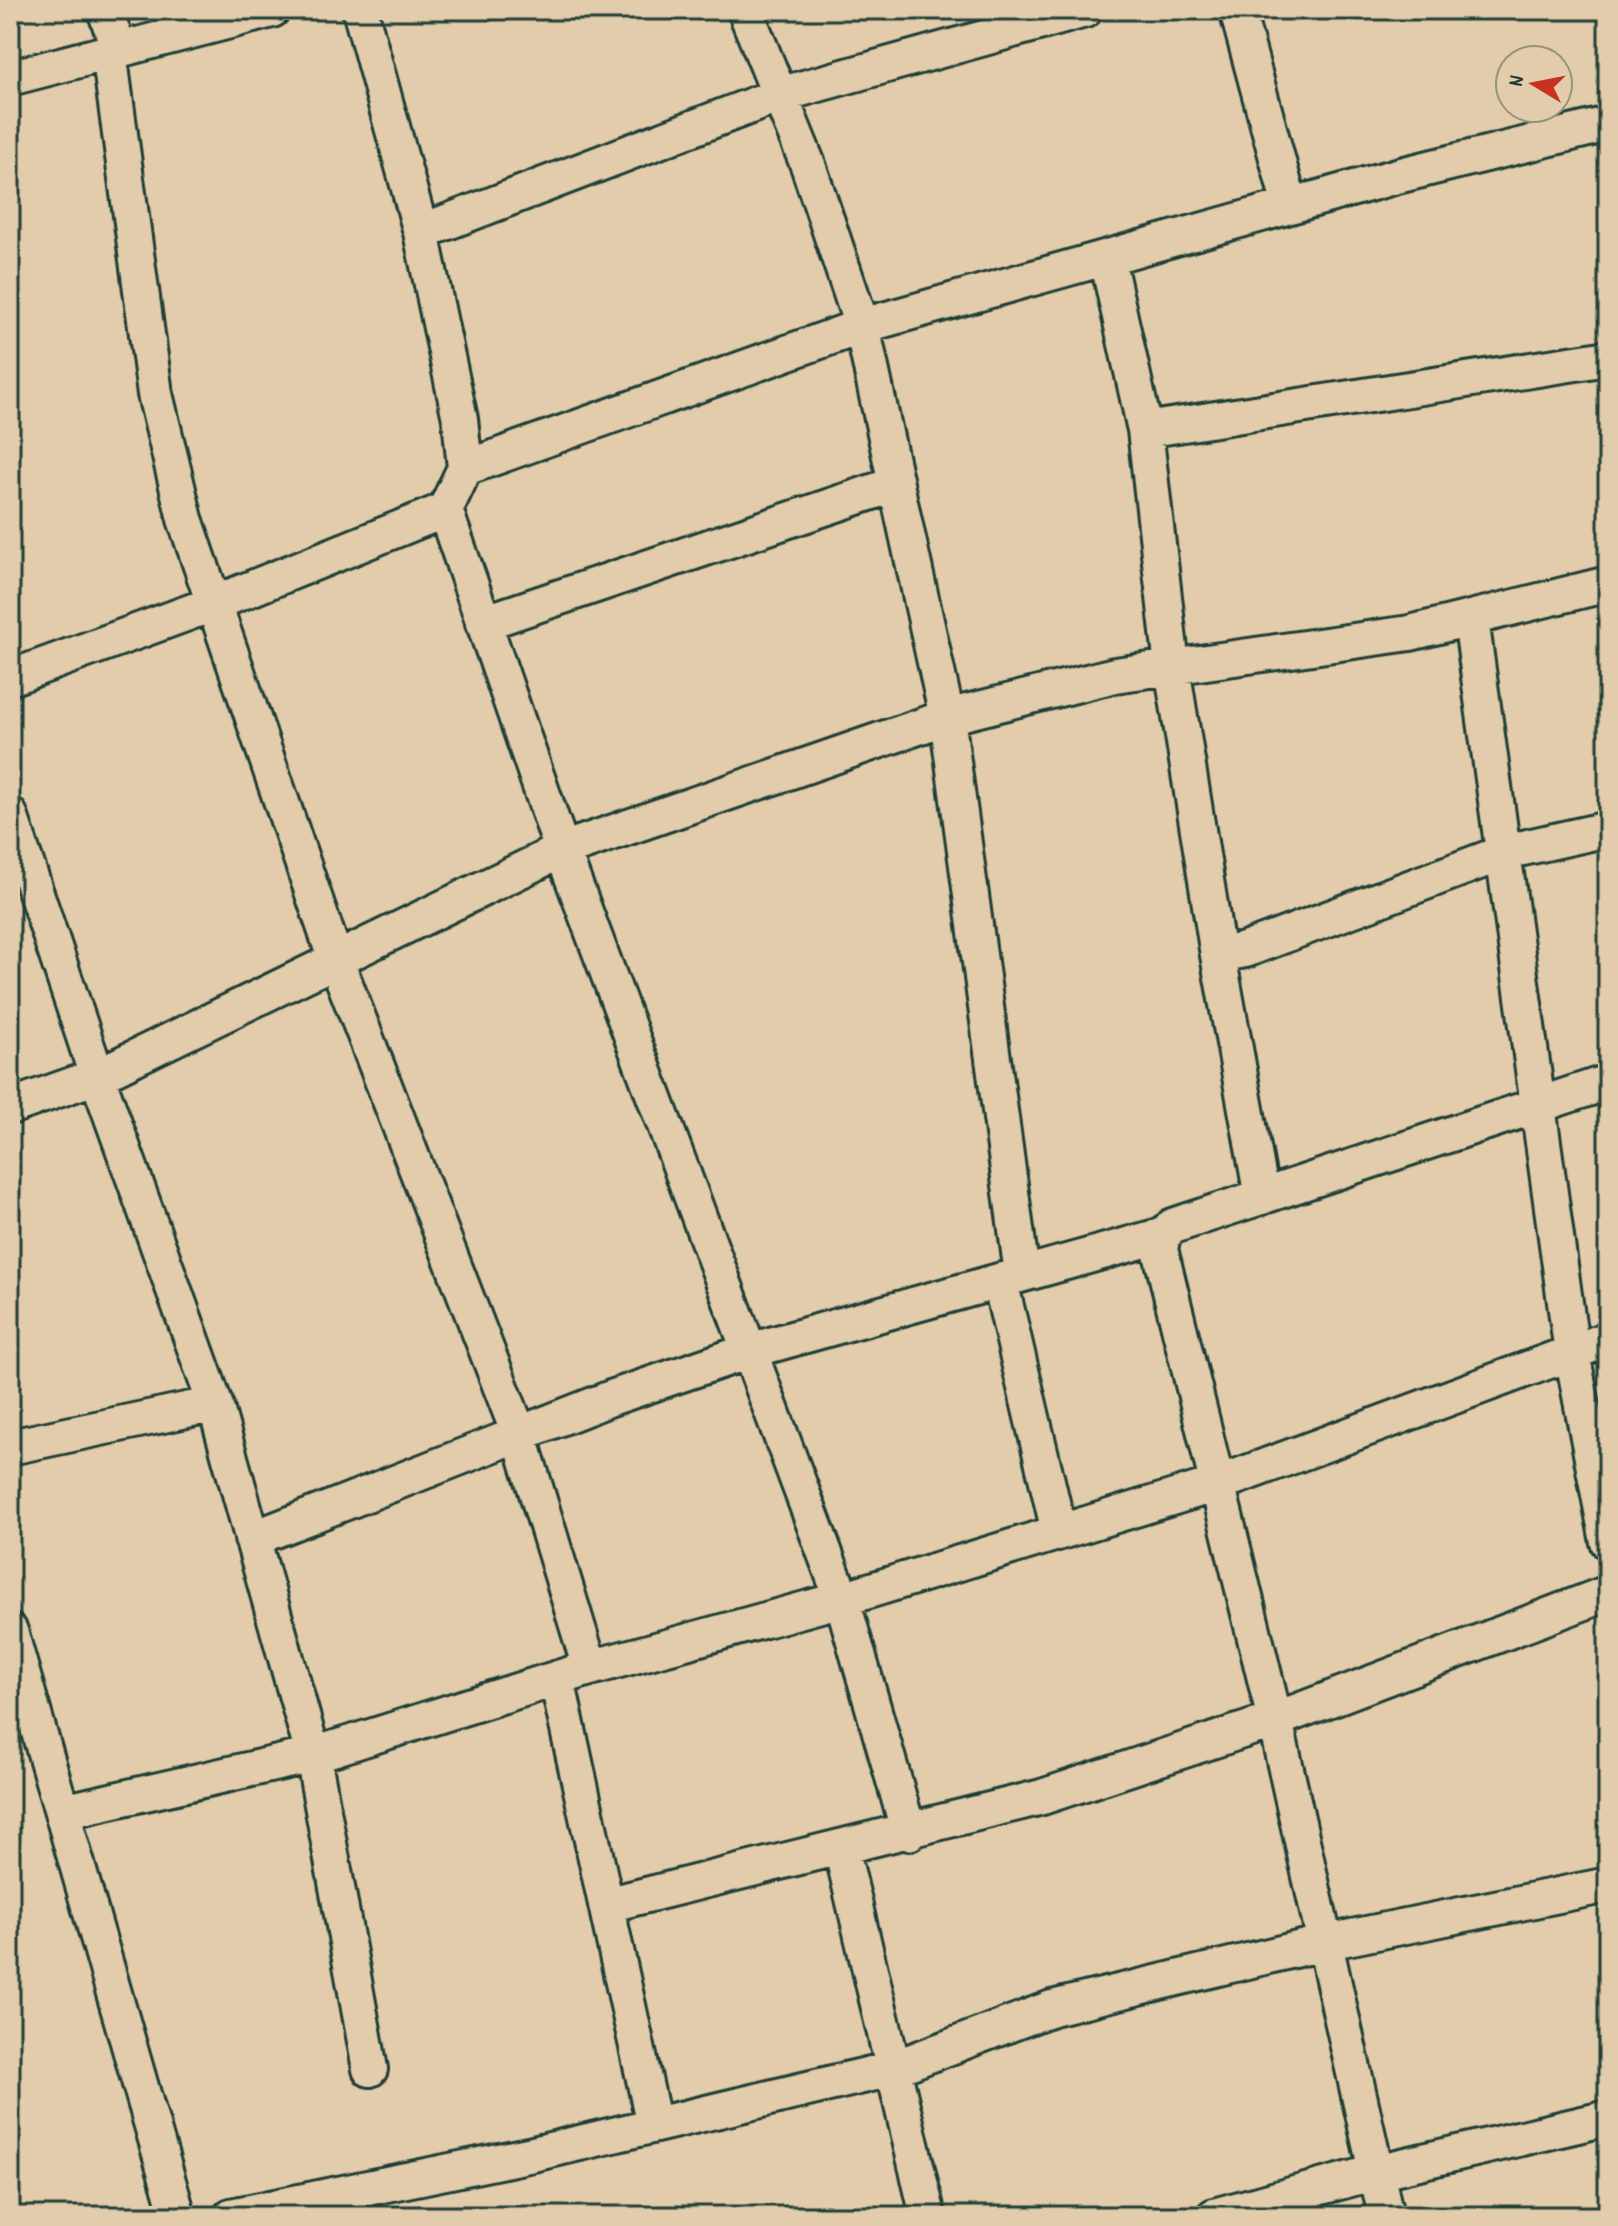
<svg xmlns="http://www.w3.org/2000/svg" width="1618" height="2226" font-family="Dekko,sans-serif">
  <style>
    .lines { fill: none; stroke-linecap: round; stroke-linejoin: round }
    .minor-casing { stroke: #1f3d34; stroke-width: 40 }
    .minor { stroke: #e3ccac; stroke-width: 34 }
  </style>
  <rect width="100%" height="100%" fill="#e3ccac"/>
  <filter id="ink" filterUnits="userSpaceOnUse"><feTurbulence type="fractalNoise" baseFrequency=".0125" numOctaves="2"/><feDisplacementMap in="SourceGraphic" scale="16" xChannelSelector="R" yChannelSelector="G"/><feConvolveMatrix kernelMatrix="1 2 1 2 8 2 1 2 1" color-interpolation-filters="sRGB"/></filter>
  <g filter="url(#ink)">
    <g class="lines">
      <defs>
        <path id="minor" d="M 105,10 L 119,50
          M 745,10 L 808,165 L 862,326 L 896,484 L 947,717 L 1022,1274
          M 1237,10 L 1290,206
          M 109,52 L 155,394 L 185,519 L 335,958 L 519,1434 L 590,1668
          M 10,78 L 272,10
          M 421,232 L 779,95 L 1085,10
          M 1107,258 L 1145,430 L 1172,667 L 1218,955 L 1262,1197
          M 1145,430 L 1608,358
          M 465,468 L 862,326 L 1397,176 L 1608,124
          M 445,510 L 562,850 L 842,1599 L 909,1833
          M 1471,619 L 1572,1353 L 1608,1542
          M 483,623 L 896,484
          M 10,678 L 215,603 L 445,510 L 465,468 L 460,419 L 421,232 L 360,10
          M 10,815 L 97,1076 L 215,1404 L 313,1755 L 370,2069
          M 1218,955 L 1245,950 L 1505,852 L 1608,829
          M 10,1107 L 97,1076 L 562,850 L 947,717 L 1115,675 L 1410,633 L 1608,584
          M 1163,1235 L 1160,1249 L 1275,1720 L 1386,2216
          M 1000,1281 L 1059,1532
          M 10,1447 L 215,1404
          M 252,1539 L 611,1398 L 749,1351 L 1163,1235 L 1173,1226 L 1608,1082
          M 10,1631 L 178,2216
          M 557,1679 L 654,2125
          M 62,1812 L 313,1755 L 590,1668 L 842,1599 L 1220,1483 L 1608,1339
          M 841,1847 L 928,2216
          M 606,1905 L 1042,1797 L 1275,1720 L 1608,1593
          M 231,2216 L 533,2154 L 892,2069 L 1052,2008 L 1327,1942 L 1608,1885
          M 1214,2216 L 1376,2172 L 1608,2118"/>
      </defs>
      <use href="#minor" class="minor-casing"/>
      <use href="#minor" class="minor"/>
    </g>
  </g>
  <rect width="1618" height="2226" fill="none" stroke="#e3ccac" stroke-width="40"/>
  <rect x="20" y="20" width="1578" height="2186" fill="none" stroke="#1f3d34" stroke-width="3" filter="url(#ink)"/>
  <g transform="translate(1534 84) rotate(280)"><circle r="38" fill="#e3ccac" stroke="#95937c" stroke-width="2"/>
  <path d="M0-6L14 30L0 20L-14 30Z" fill="#c8321e"/>
  <text y="-12" font-size="22" font-weight="bold" text-anchor="middle" fill="#1f3d34">N</text>
  </g>
</svg>
